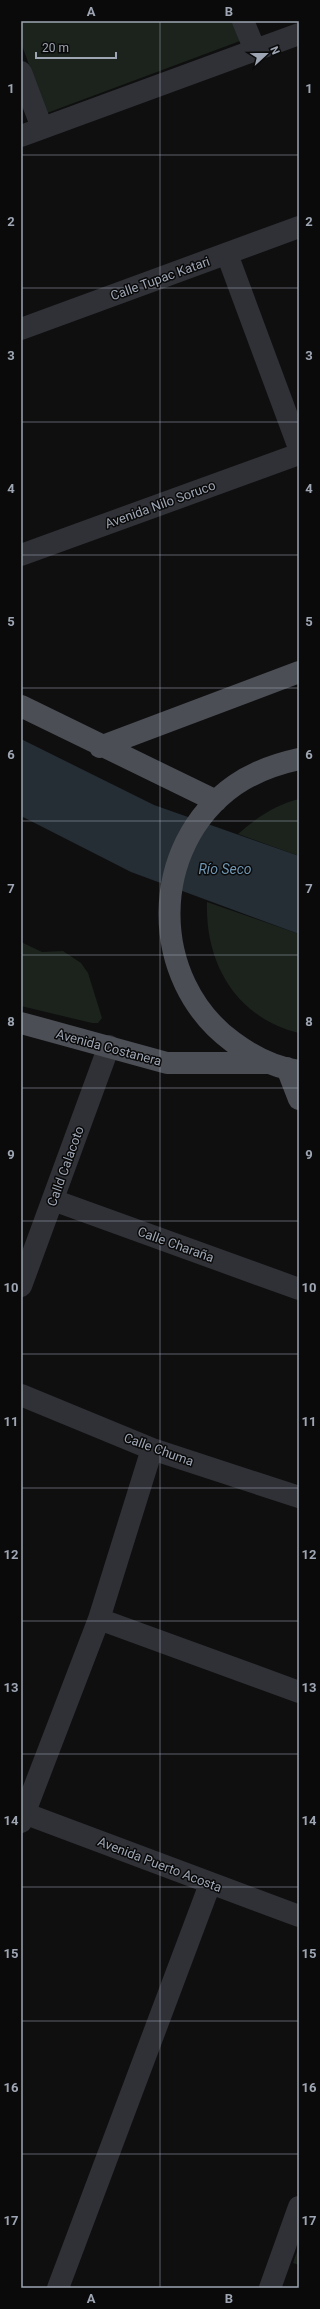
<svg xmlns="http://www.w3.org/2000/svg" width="320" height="2309" font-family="Roboto,sans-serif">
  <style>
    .green { fill: #1b231c }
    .water { fill: #252e35 }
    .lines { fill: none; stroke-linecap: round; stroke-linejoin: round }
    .minor { stroke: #303136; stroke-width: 22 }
    .primary { stroke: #4b4e55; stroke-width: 22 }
    .grid { fill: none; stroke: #9ea6b3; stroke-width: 1; stroke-opacity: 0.55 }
    .labels { text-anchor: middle; stroke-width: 3; stroke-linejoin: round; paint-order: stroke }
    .street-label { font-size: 13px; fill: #9ea6b3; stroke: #0a0a0b }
    .water-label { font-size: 14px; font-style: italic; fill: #7197b2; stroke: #0a0a0b }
    .neatline { fill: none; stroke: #9ea6b3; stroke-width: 1.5 }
    .grid-label { font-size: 13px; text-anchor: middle; font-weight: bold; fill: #9ea6b3 }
  </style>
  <rect width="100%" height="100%" fill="#0f0f10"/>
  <path class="green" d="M 21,21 L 233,21 L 240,41 L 47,113 L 21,43 Z
    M 299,799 L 299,856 L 238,834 C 256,818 275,805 299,799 Z
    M 207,902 L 299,934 L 299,1033 C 236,1018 205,963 207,902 Z
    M 21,942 L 42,952 L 63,951 L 81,963 L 88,973 L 102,1018 L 98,1023 L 92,1023 L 21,1006 Z
    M 299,2246 L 299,2265 L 293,2263 Z"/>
  <path class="water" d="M 21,739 L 154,805 L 299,856 L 299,934 L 131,872 L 21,816 Z"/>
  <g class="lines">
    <path class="minor" d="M 243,21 L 255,50
      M 21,72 L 42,128
      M 21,136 L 299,34
      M 227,254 L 299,448
      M 21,329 L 299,227
      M 21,555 L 299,454
      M 53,1200 L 299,1289
      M 21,1286 L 109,1046
      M 21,1395 L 152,1449 L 299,1497
      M 99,1619 L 299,1692
      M 21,1812 L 299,1916
      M 21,1822 L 99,1619 L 152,1449
      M 58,2288 L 210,1884
      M 270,2288 L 299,2207"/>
    <path class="primary" d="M 21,706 L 216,801
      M 100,747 L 299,672
      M 299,759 C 276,764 254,772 235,785 C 148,846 148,980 233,1042 C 252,1056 275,1068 299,1071
      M 21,1023 L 167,1063 L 265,1063
      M 287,1068 L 299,1099"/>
  </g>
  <path class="grid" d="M 160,21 L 160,2288M 21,155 L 299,155M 21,288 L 299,288M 21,422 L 299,422M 21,555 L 299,555M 21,688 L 299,688M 21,821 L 299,821M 21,955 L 299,955M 21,1088 L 299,1088M 21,1221 L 299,1221M 21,1354 L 299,1354M 21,1488 L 299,1488M 21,1621 L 299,1621M 21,1754 L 299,1754M 21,1887 L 299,1887M 21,2021 L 299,2021M 21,2154 L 299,2154"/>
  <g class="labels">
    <g class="street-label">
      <text transform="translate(160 278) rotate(-20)" y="5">Calle Tupac Katari</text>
      <text transform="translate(160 504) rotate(-20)" y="5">Avenida Nilo Soruco</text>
      <text transform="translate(109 1047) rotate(15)" y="5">Avenida Costanera</text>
      <text transform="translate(65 1166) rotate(-70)" y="5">Calld Calacoto</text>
      <text transform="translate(176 1244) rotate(20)" y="5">Calle Charaña</text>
      <text transform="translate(159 1449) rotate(20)" y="5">Calle Chuma</text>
      <text transform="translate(160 1864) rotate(21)" y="5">Avenida Puerto Acosta</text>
    </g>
    <g class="water-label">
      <text x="225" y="874">Río Seco</text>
    </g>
  </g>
  <rect width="320" height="2309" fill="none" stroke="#0a0a0b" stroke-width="44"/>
  <g transform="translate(266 54) rotate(68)" stroke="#0a0a0b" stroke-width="3" paint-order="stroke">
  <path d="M0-3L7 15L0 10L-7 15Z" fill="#9ea6b3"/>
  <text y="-6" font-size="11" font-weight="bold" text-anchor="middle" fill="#9ea6b3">N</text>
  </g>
  <path d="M36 52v6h80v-6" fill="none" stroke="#9ea6b3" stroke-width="2"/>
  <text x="42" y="52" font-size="12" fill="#9ea6b3" stroke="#0a0a0b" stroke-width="3" paint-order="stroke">20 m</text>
  <rect x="22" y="22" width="276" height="2265" class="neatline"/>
  <g class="grid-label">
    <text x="91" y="16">A</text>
    <text x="229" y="16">B</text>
    <text x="11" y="93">1</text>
    <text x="309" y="93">1</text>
    <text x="11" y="226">2</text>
    <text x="309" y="226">2</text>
    <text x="11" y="360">3</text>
    <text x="309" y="360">3</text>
    <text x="11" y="493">4</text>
    <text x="309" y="493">4</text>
    <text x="11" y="626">5</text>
    <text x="309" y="626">5</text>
    <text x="11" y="759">6</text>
    <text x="309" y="759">6</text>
    <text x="11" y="893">7</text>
    <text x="309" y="893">7</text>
    <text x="11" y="1026">8</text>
    <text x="309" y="1026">8</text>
    <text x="11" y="1159">9</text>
    <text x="309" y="1159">9</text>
    <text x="11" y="1292">10</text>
    <text x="309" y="1292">10</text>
    <text x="11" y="1426">11</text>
    <text x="309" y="1426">11</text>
    <text x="11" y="1559">12</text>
    <text x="309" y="1559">12</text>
    <text x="11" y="1692">13</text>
    <text x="309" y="1692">13</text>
    <text x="11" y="1825">14</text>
    <text x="309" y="1825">14</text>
    <text x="11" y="1958">15</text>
    <text x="309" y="1958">15</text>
    <text x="11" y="2092">16</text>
    <text x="309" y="2092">16</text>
    <text x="11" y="2225">17</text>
    <text x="309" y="2225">17</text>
    <text x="91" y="2303">A</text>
    <text x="229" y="2303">B</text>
  </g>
</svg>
